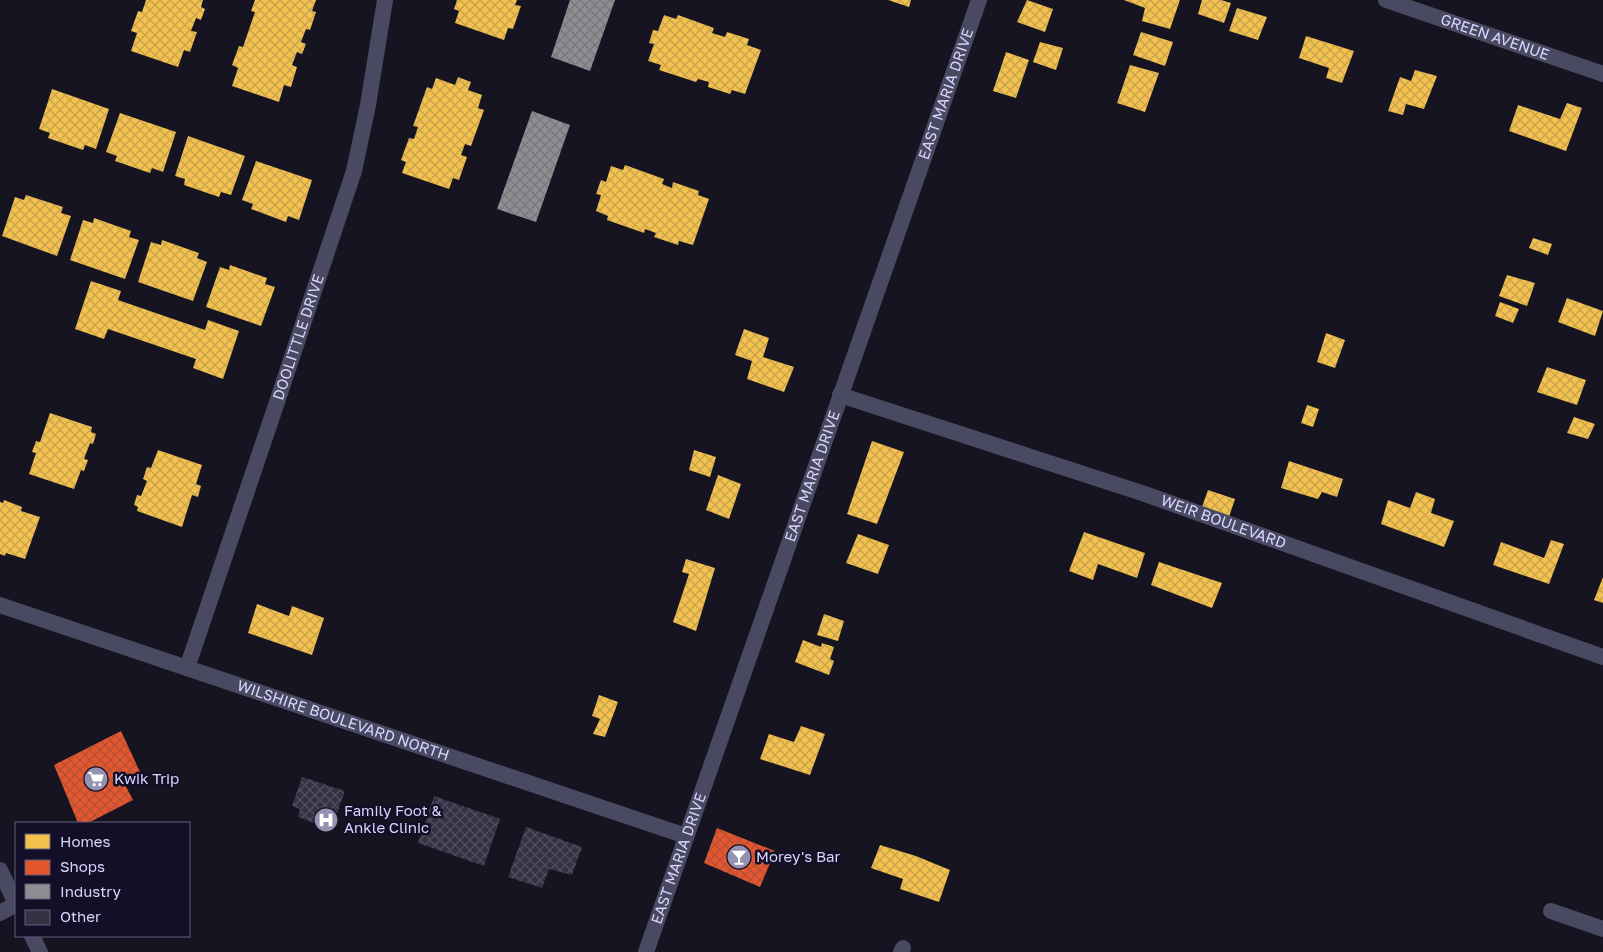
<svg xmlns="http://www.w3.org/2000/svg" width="1603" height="952" font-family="'Golos Text',sans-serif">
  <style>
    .homes { fill: url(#homes-cross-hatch) }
    .shops { fill: url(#shops-cross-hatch) }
    .industry { fill: url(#industry-cross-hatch) }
    .building { fill: url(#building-cross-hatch) }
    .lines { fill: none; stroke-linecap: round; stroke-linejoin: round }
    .minor { stroke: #4a4962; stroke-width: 16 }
    .labels { text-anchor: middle; stroke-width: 5; stroke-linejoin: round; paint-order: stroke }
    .street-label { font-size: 15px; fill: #d9d4ff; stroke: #130f26 }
    .poi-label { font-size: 15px; fill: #d9d4ff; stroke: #130f26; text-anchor: start }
  </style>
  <defs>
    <pattern id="homes-cross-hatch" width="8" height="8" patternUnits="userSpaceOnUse" patternTransform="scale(1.25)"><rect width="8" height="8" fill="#f2c14e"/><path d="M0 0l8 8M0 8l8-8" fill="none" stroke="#c6a14e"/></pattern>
    <pattern id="shops-cross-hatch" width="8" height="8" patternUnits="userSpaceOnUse" patternTransform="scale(1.25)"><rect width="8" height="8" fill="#e4572e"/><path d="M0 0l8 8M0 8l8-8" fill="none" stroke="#b35037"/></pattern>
    <pattern id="industry-cross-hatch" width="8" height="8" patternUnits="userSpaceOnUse" patternTransform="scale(1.25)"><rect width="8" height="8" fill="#8d8d92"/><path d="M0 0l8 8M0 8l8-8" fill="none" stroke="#76767d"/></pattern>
    <pattern id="building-cross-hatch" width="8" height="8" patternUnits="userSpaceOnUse" patternTransform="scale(1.25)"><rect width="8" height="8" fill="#343243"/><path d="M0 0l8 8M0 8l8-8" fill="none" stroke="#514f5f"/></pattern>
  </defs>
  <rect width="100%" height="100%" fill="#161421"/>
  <path class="homes" d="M 146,0 L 203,0 L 201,7 L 205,9 L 201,20 L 196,18 L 191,31 L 197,32 L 190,52 L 184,50 L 178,67 L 131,51 L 137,33 L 131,31 L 138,11 L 142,12 Z
    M 255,0 L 316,0 L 312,11 L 316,12 L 310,30 L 306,29 L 301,42 L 306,44 L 302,54 L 297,52 L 292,65 L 297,67 L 291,87 L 284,85 L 279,102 L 232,86 L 238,68 L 232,65 L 239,46 L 243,47 L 255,12 L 251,11 Z
    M 457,0 L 517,0 L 515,5 L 521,6 L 513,29 L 508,28 L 504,40 L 455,23 L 459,11 L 454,9 Z
    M 888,0 L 911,0 L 909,7 Z
    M 1027,0 L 1053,9 L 1045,32 L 1017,22 Z
    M 1124,0 L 1180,0 L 1170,29 L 1142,21 L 1145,8 Z
    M 1202,0 L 1221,0 L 1231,3 L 1224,23 L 1198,14 Z
    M 1237,8 L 1267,17 L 1258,40 L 1229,31 Z
    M 664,15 L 676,19 L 678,15 L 714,28 L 712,33 L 725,37 L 727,32 L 749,39 L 747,45 L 761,50 L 745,94 L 732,90 L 730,94 L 708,87 L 709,82 L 698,79 L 696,82 L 659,70 L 661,65 L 648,61 L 654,44 L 649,43 L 653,30 L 658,31 Z
    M 1141,32 L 1173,42 L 1165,66 L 1133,55 Z
    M 1306,36 L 1354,51 L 1342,83 L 1326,78 L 1329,68 L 1299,58 Z
    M 1040,42 L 1063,48 L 1056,70 L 1033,62 Z
    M 1006,52 L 1029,60 L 1016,98 L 993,91 Z
    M 1130,65 L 1159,73 L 1145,112 L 1117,103 Z
    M 1415,70 L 1437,76 L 1424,109 L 1406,104 L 1403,115 L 1388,111 L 1400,77 L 1411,81 Z
    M 458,77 L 471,82 L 468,90 L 482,95 L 478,108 L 484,110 L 471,146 L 465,144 L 461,155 L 467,157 L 459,180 L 453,178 L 449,189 L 402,173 L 406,162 L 401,160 L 409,138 L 414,139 L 418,127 L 413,126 L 427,87 L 432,89 L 436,78 L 455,85 Z
    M 52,89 L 109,109 L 96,149 L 85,145 L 83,150 L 48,138 L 50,133 L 39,129 Z
    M 1567,103 L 1582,108 L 1566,151 L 1509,131 L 1518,105 L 1560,119 Z
    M 120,113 L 176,132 L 163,172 L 152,168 L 150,173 L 115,161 L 117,156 L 106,152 Z
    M 188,136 L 245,156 L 231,195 L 221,192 L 219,197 L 184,185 L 185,179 L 175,176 Z
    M 256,161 L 312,180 L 299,220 L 288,216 L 286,222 L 251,209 L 253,204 L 242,200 Z
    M 625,165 L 664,179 L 662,184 L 672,188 L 673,182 L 699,191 L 698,195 L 709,199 L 693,245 L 679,241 L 678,245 L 654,237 L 656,233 L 645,229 L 644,233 L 607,220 L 608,216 L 596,211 L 601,195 L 596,194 L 601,180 L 606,182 L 611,166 L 623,170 Z
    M 26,195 L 63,207 L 61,213 L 71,216 L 57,256 L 2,236 L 15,197 L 24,200 Z
    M 94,218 L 131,231 L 129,237 L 139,240 L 125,279 L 70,260 L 83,220 L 93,223 Z
    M 1533,238 L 1552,244 L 1548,255 L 1529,248 Z
    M 162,240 L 199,253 L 197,258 L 207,262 L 193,301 L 138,282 L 151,242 L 161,245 Z
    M 230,265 L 267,278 L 265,284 L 275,287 L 261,326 L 206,307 L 220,267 L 229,270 Z
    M 1507,275 L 1535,283 L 1527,306 L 1499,296 Z
    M 91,281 L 121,291 L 118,300 L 205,330 L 208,320 L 239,331 L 223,379 L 193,368 L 196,359 L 108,329 L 104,339 L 75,329 Z
    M 1567,298 L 1603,311 L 1595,336 L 1558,322 Z
    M 1500,302 L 1519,309 L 1513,323 L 1495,316 Z
    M 744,329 L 769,338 L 763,357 L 794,367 L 784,392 L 747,379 L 752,361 L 735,355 Z
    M 1326,333 L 1345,340 L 1335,368 L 1317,362 Z
    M 1547,367 L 1586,380 L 1577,405 L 1537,392 Z
    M 1307,405 L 1319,409 L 1313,427 L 1301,423 Z
    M 50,413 L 92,427 L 91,432 L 96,434 L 93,444 L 90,443 L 84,459 L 88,460 L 84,471 L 81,470 L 74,489 L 29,474 L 36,453 L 32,452 L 36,441 L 40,442 Z
    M 1574,417 L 1595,424 L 1588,439 L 1567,433 Z
    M 872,441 L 904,452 L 877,524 L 847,514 Z
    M 158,450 L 202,465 L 196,484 L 201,486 L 198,497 L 192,495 L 182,527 L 137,511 L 138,507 L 134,505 L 137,495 L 141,496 L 147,481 L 143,479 L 147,467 L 151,468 Z
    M 694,450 L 716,457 L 710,477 L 689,470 Z
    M 1289,461 L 1343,479 L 1337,497 L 1322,492 L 1318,499 L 1281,488 Z
    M 718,475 L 741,484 L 729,519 L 706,510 Z
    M 1208,490 L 1235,499 L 1229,517 L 1202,507 Z
    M 1416,492 L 1435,499 L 1431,513 L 1454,521 L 1444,547 L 1381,524 L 1388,500 L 1410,508 Z
    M 4,500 L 22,507 L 21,511 L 40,517 L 25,559 L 6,553 L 5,556 L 0,554 L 0,502 L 3,503 Z
    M 1084,532 L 1145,553 L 1137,578 L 1098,564 L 1093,580 L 1069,571 Z
    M 858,534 L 889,545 L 878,574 L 846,563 Z
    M 1551,540 L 1564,544 L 1549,584 L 1493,565 L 1501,542 L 1544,558 Z
    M 686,559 L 715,568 L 696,631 L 673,622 L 689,574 L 682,572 Z
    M 1159,562 L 1222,583 L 1212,608 L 1151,585 Z
    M 1603,577 L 1603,603 L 1594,600 Z
    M 257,604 L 289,616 L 292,606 L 324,618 L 312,655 L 248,633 Z
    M 824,614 L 844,621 L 838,641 L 817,635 Z
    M 803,640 L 821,647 L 822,643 L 834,647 L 830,659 L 834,661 L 829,675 L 795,662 Z
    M 599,695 L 618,702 L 605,737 L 593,734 L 600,719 L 592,716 Z
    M 801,726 L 825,734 L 810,775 L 760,759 L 769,734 L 794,742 Z
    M 880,845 L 916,856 L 950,870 L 939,902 L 900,889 L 903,879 L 871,868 Z"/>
  <path class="shops" d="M 121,731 L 141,774 L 124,783 L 133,800 L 88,823 L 78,823 L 54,765 Z
    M 717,828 L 775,851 L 760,887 L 704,863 Z"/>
  <path class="industry" d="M 570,0 L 615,0 L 590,71 L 551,57 Z
    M 532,111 L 570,125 L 536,222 L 497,209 Z"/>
  <path class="building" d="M 302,777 L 345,791 L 334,821 L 317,815 L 314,823 L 298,817 L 300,809 L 292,806 Z
    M 434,796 L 500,819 L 484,866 L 418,843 Z
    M 526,827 L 582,847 L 572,875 L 549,869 L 542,888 L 508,877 Z"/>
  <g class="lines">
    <g class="minor">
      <path id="s1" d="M 1386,0 L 1603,74"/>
      <path id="s2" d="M 840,395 L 1142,493 L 1603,657"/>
      <path id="s3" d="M 0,605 L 686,836"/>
      <path id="s4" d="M 187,668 L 273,414 L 354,171 L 368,105 L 385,0"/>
      <path d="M 0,870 L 16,904"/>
      <path d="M 1551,911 L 1603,929"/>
      <path d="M 0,913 L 16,904"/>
      <path d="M 32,936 L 40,952"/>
      <path id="s5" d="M 646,952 L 979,0"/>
      <path d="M 901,952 L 903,948"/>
    </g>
  </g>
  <defs>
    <symbol id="supermarket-disc" viewBox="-11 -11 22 22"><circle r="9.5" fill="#9591b1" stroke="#130f26"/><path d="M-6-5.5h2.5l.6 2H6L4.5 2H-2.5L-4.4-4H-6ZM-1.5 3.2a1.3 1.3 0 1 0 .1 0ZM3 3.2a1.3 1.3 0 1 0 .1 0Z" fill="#fff"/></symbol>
    <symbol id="hospital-disc" viewBox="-11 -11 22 22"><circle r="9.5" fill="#9591b1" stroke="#130f26"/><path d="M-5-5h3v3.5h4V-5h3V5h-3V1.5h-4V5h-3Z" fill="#fff"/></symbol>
    <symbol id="bar-disc" viewBox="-11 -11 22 22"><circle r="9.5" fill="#9591b1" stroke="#130f26"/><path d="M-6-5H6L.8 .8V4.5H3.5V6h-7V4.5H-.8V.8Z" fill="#fff"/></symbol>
  </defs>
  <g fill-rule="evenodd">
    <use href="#supermarket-disc" x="82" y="765" width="28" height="28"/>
    <use href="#hospital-disc" x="312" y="806" width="28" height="28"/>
    <use href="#bar-disc" x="725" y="843" width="28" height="28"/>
  </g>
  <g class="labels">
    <g class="street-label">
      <text dy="5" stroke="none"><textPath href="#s1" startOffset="115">GREEN AVENUE</textPath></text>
      <text dy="5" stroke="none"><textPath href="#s5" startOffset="909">EAST MARIA DRIVE</textPath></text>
      <text dy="5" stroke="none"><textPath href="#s4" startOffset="349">DOOLITTLE DRIVE</textPath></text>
      <text dy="5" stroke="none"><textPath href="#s5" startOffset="504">EAST MARIA DRIVE</textPath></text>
      <text dy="5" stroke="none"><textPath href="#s2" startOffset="404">WEIR BOULEVARD</textPath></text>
      <text dy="5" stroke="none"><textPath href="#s3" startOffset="362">WILSHIRE BOULEVARD NORTH</textPath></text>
      <text dy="5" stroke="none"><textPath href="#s5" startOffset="99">EAST MARIA DRIVE</textPath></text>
    </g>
    <g class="poi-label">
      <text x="114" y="784">Kwik Trip</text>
      <text x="344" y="816">Family Foot &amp;<tspan x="344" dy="17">Ankle Clinic</tspan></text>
      <text x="756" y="862">Morey's Bar</text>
    </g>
  </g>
  <rect x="15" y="822" width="175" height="115" fill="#130f26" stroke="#625e7d"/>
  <rect x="25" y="834" width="25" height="15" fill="#f2c14e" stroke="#625e7d"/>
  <text x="60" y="847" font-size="15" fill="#d9d4ff">Homes</text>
  <rect x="25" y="860" width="25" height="15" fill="#e4572e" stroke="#625e7d"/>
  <text x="60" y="872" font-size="15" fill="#d9d4ff">Shops</text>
  <rect x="25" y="884" width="25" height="15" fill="#8d8d92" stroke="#625e7d"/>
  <text x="60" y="897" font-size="15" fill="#d9d4ff">Industry</text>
  <rect x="25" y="910" width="25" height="15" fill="#343243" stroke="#625e7d"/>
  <text x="60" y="922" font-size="15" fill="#d9d4ff">Other</text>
</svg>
